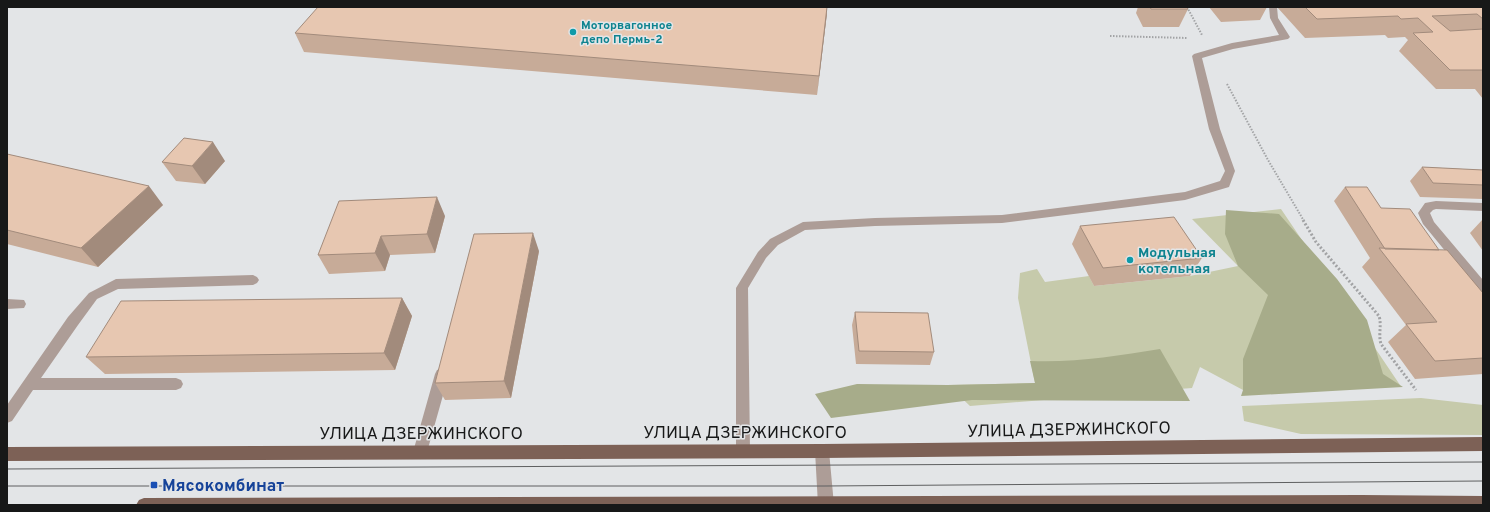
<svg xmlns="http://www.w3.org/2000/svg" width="1490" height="512" font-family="Overpass,sans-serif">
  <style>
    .green { fill: #c6caab }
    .forest { fill: #a7ac8a }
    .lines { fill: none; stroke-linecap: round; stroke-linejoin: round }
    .path-far1 { stroke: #a2a3a5; stroke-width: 2; stroke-dasharray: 1.5 1.5; stroke-linecap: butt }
    .path { stroke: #a2a3a5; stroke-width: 3; stroke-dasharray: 2 2; stroke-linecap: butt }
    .minor { fill: #ad9d97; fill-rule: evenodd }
    .major { fill: #7d6156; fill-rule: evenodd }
    .tram { stroke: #5e5f60; stroke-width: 1 }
    .wall { fill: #c7ab98 }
    .shaded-wall { fill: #a28b7c }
    .building { fill: #e7c7b1; stroke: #a28b7c }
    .culture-dot { fill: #0f9aa8; stroke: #e3e5e7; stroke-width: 1.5 }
    .transit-dot { fill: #1a4fb4; stroke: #e3e5e7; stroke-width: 1.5 }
    .labels { text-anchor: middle; stroke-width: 3; stroke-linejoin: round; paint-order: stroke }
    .far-culture-label { font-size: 12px; font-weight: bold; fill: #0d838f; stroke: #e3e5e7; text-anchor: start }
    .culture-label { font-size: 14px; font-weight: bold; fill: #0d838f; stroke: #e3e5e7; text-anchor: start }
    .near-street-label { font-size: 17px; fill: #171818; stroke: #e3e5e7 }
    .near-transit-label { font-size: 17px; font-weight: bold; fill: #164399; stroke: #e3e5e7; text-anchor: start }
  </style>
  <rect width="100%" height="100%" fill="#e3e5e7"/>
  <path class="green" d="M 1281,209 L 1400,385 L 1243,390 L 1200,367 L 1192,388 L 970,406 L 948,385 L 1035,383 L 1018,298 L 1020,273 L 1037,269 L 1045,282 L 1089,276 L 1094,286 L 1190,276 L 1238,266 L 1192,219 Z
    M 1421,398 L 1483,405 L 1483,435 L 1301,434 L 1244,421 L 1242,406 Z"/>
  <path class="forest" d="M 1226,210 L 1279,214 L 1337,279 L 1367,320 L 1383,374 L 1403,387 L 1241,396 L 1243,390 L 1243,359 L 1268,295 L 1238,266 L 1225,234 Z
    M 1160,349 L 1190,401 L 972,400 L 831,418 L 815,394 L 857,384 L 948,385 L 1035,383 L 1030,361 C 1074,363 1117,356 1160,349 Z"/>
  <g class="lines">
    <path class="path-far1" d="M 1187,7 L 1202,35
      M 1110,36 L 1187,38
      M 1227,84 L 1268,160 L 1304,221"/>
    <path class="path" d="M 1303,220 L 1316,242 L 1379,316 C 1382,325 1378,335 1381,344 L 1416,390"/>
    <path class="minor" d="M 1269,7 L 1277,7 L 1278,18 L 1290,37 L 1288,39 L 1233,49 L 1202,58 L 1220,129 L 1235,171 L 1229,187 L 1185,200 L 1002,223 L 875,226 L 805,230 L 778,245 L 766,258 L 748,288 L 750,451 L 748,456 L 743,458 L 738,456 L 736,451 L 736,288 L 758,252 L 770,239 L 803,222 L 875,218 L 1002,215 L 1185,192 L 1220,181 L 1225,171 L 1209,129 L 1192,56 L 1194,54 L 1232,43 L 1279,35 L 1270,18 Z
      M 1436,201 L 1483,203 L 1483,211 L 1436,209 L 1433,210 L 1430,213 L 1434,222 L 1483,280 L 1483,294 L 1479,292 L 1423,224 L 1418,213 L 1425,203 Z
      M 253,275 L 257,277 L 259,280 L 257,283 L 253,285 L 118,289 L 97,299 L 78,325 L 41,378 L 176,378 L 181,380 L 183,384 L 181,388 L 176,390 L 33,390 L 12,421 L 7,423 L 7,405 L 68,317 L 89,293 L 116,279 Z
      M 7,299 L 24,300 L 26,304 L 24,308 L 7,309 Z
      M 442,368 L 447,370 L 449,374 L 427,452 L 425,457 L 420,459 L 415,457 L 413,452 L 435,374 L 437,370 Z
      M 822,444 L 827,446 L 829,451 L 834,505 L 818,505 L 815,451 L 817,446 Z"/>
    <path class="major" d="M 1483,437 L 1483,451 L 822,458 L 7,461 L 7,447 L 822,444 Z
      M 1361,495 L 1483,496 L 1483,505 L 136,505 L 139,500 L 144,498 Z"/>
    <path class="tram" d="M 7,469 L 1483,462
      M 7,486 L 825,486 L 1483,481"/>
  </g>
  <path class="wall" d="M 1138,7 L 1187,7 L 1188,9 L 1179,27 L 1143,27 L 1136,13 Z
    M 1209,7 L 1267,7 L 1260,20 L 1221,22 Z
    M 1277,7 L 1483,7 L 1483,99 L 1475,89 L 1436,89 L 1399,51 L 1408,40 L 1405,37 L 1388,38 L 1385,35 L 1305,38 Z
    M 827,13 L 817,95 L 304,52 L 295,33 Z
    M 7,154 L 163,205 L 98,267 L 7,244 Z
    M 225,161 L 205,184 L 176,181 L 162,162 Z
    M 1422,167 L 1483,170 L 1483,199 L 1420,197 L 1410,181 Z
    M 1345,187 L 1381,208 L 1439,250 L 1483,293 L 1483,374 L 1415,379 L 1388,342 L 1406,325 L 1362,267 L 1370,258 L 1334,201 Z
    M 445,216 L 435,253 L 390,255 L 385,271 L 329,274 L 318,255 Z
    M 1483,219 L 1483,251 L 1470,233 Z
    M 1080,226 L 1202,258 L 1190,276 L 1094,286 L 1072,244 Z
    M 539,251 L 511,398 L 445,400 L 435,383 Z
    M 402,298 L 412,316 L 395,370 L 105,374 L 86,357 Z
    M 855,312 L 934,352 L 930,365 L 856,364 L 852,325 Z"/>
  <path class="shaded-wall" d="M 827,7 L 827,13 L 817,95 L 819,76 Z
    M 213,142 L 225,161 L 205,184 L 192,166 Z
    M 149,186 L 163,205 L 98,267 L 81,248 Z
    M 437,197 L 445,216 L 435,253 L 427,234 Z
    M 533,233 L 539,251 L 511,398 L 504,381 Z
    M 381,236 L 390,255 L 385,271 L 375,253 Z
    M 402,298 L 412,316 L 395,370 L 384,353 Z"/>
  <path class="building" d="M 318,7 L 827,7 L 819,76 L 295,33 Z
    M 1150,7 L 1187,7 L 1188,9 L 1151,9 Z
    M 1305,7 L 1483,7 L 1483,19 L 1477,14 L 1432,16 L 1450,31 L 1483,29 L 1483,70 L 1450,70 L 1413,33 L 1433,32 L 1418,18 L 1401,19 L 1398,16 L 1317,19 Z
    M 184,138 L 213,142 L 192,166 L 162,162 Z
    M 7,154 L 149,186 L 81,248 L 7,230 Z
    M 1422,167 L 1483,170 L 1483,185 L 1433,183 Z
    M 1345,187 L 1367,187 L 1381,208 L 1410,209 L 1439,250 L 1385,249 Z
    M 437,197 L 427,234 L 381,236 L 375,253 L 318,255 L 339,201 Z
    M 1174,217 L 1202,258 L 1103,268 L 1080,226 Z
    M 533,233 L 504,381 L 435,383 L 474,234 Z
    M 1379,248 L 1447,250 L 1483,293 L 1483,358 L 1435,361 L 1406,324 L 1437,322 Z
    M 402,298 L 384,353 L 86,357 L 121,301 Z
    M 855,312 L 928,313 L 934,352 L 859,351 Z"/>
  <g class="culture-dot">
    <circle cx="573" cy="32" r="4"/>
    <circle cx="1130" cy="260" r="4"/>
  </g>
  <rect class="transit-dot" x="150" y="481" width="8" height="8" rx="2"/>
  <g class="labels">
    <g class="far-culture-label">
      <text x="581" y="29">Моторвагонное<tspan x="581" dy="14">депо Пермь-2</tspan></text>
    </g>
    <g class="culture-label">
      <text x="1138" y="257">Модульная<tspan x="1138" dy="16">котельная</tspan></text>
    </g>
    <g class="near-street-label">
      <text transform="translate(1069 429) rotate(-1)" y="6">УЛИЦА ДЗЕРЖИНСКОГО</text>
      <text x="745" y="438">УЛИЦА ДЗЕРЖИНСКОГО</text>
      <text x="421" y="439">УЛИЦА ДЗЕРЖИНСКОГО</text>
    </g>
    <g class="near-transit-label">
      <text x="162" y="491">Мясокомбинат</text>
    </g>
  </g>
  <rect width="1490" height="512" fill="none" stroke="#171818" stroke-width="16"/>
</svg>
